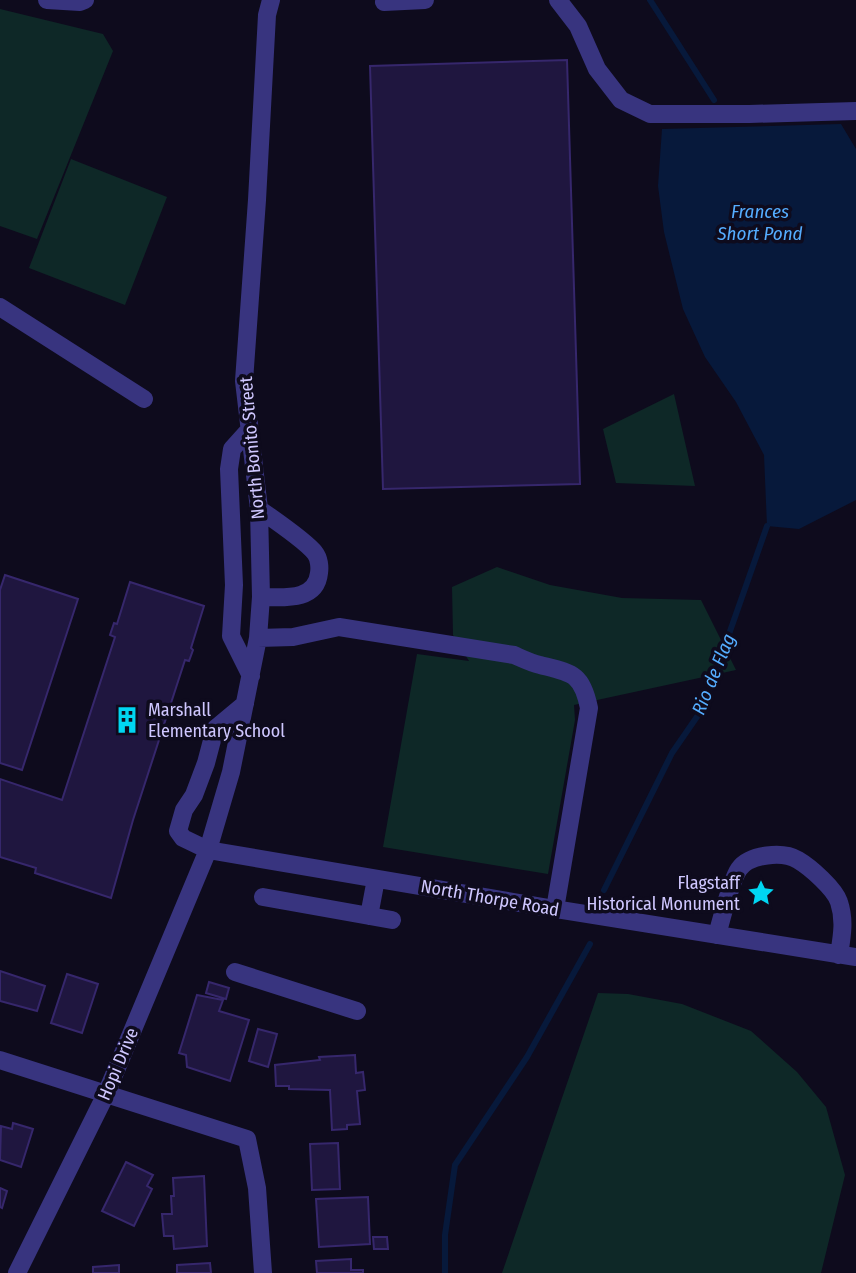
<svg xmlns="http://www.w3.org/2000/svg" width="856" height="1273" font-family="'Fira Sans Condensed',sans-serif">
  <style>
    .green { fill: #0e2827 }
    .water { fill: #07193b }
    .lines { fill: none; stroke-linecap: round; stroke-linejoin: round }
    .stream { stroke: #07193b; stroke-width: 6 }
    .building { fill: #1f163f; stroke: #36276c; stroke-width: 2 }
    .minor { stroke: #38347f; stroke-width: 18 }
    .labels { text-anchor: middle; stroke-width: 7; stroke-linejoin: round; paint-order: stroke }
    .street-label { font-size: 18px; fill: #cfc7ff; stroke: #0e0b1d }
    .poi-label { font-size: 18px; fill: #cfc7ff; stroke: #0e0b1d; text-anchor: start }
    .water-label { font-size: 19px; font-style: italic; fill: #55adff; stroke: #0e0b1d }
  </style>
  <rect width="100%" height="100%" fill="#0e0b1d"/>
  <path class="green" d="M 0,9 L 103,34 L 113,51 L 37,239 L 0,226 Z
    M 71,159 L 167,197 L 125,305 L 29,268 Z
    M 674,394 L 695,486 L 616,483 L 603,429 Z
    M 497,567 L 550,585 L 622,598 L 701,600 L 736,670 L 574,705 L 575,720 L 548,874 L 383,847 L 417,654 L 469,661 L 453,635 L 452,587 Z
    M 598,993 L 628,994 L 682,1004 L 751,1031 L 797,1072 L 826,1107 L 845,1175 L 821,1273 L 502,1273 Z"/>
  <path class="water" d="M 841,124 L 856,149 L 856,500 L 799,529 L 767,526 L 764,455 L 736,402 L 705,357 L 683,309 L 664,232 L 658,186 L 662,129 Z"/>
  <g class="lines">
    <path class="stream" d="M 650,0 L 714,100
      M 604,890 L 672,753 L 703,708 L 767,526
      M 445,1273 L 445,1235 L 455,1165 L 527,1057 L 590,944"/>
  </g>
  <path class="building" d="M 567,60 L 580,484 L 383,489 L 370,66 Z
    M 5,575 L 78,599 L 22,770 L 0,763 L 0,590 Z
    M 130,582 L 204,606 L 191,648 L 193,650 L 189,661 L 185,660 L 133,820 L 111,898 L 35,873 L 36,868 L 0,857 L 0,779 L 62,800 L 115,637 L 110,635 L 114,623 L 117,624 Z
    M 0,971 L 45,986 L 37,1011 L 0,1001 Z
    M 67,974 L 98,984 L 82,1033 L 51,1023 Z
    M 209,982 L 229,988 L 226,999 L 206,993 Z
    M 197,995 L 223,1000 L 219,1011 L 249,1020 L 230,1081 L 187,1067 L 186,1055 L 179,1053 Z
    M 258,1029 L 277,1034 L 268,1067 L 249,1061 Z
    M 355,1055 L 356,1073 L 363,1072 L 365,1090 L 357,1091 L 360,1124 L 347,1125 L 347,1129 L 332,1130 L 330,1090 L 289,1089 L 289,1086 L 276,1086 L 275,1065 L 320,1060 L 319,1057 Z
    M 13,1123 L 33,1129 L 21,1167 L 0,1160 L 1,1126 L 12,1129 Z
    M 338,1143 L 340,1189 L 312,1190 L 310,1144 Z
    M 126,1162 L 153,1175 L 147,1186 L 152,1189 L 134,1226 L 102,1211 Z
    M 204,1176 L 207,1246 L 174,1249 L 173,1236 L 164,1236 L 162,1214 L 172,1214 L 171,1196 L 174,1196 L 173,1178 Z
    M 0,1188 L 7,1191 L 2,1208 L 0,1207 Z
    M 368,1197 L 370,1244 L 319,1247 L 316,1199 Z
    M 373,1237 L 387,1237 L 388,1249 L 374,1249 Z
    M 351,1259 L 351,1270 L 363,1270 L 363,1273 L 317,1273 L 316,1261 Z
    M 210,1263 L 211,1273 L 177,1273 L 177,1265 Z
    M 119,1265 L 119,1273 L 93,1273 L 93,1267 Z"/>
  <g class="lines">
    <path class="minor" d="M 47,0 L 80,2 L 85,0
      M 385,0 L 384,2 L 425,0
      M 558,0 L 578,26 L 597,69 L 621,100 L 650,114 L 749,114 L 856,111
      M 0,307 L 144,399
      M 250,429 L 232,449 L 229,469 L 234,585 L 231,636 L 251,676
      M 259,509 C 272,518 307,542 315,553 C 319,558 320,567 319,573 C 316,602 282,597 261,597
      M 258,638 L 293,637 L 339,627 L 514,655 C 523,659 531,663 540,665 C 572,673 582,673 589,708 L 555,909
      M 245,704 L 215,729 L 206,763 L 194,795 L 184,810 L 178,831 L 183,838 L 208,850 L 555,909 L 856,957
      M 263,897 L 392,920
      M 369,916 L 376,879
      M 717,935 C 721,921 731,880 739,869 C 750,854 783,851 798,860 C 810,867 835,889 839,902 C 845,920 842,936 839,955
      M 235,972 L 357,1011
      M 0,1060 L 247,1139 L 257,1188 L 263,1273
      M 17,1273 L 106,1094 L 208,850 L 231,772 L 258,638 L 261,597 L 259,509 L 244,381 L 257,200 L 267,15 L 271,0"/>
  </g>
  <defs>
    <symbol id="building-bare" viewBox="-9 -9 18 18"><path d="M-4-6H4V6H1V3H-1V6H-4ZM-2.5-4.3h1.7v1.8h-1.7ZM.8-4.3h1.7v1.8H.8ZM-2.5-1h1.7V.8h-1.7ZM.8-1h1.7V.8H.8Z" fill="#00d6f2" stroke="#0e0b1d" stroke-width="2.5" paint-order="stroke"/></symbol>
    <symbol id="sight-bare" viewBox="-9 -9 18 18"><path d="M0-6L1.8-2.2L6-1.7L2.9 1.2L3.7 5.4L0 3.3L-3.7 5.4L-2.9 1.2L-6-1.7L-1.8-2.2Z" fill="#00d6f2" stroke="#0e0b1d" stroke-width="2.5" paint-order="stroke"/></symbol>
  </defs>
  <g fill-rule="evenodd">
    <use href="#building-bare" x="108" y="701" width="38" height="38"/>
    <use href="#sight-bare" x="742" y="874" width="38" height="38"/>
  </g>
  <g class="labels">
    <g class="street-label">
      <text transform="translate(252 448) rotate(-95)" y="6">North Bonito Street</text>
      <text transform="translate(490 898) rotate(10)" y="6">North Thorpe Road</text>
      <text transform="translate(118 1064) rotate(-67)" y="6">Hopi Drive</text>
    </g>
    <g class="poi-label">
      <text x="148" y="716">Marshall<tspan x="148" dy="21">Elementary School</tspan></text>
      <text x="740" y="889" text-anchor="end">Flagstaff<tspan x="740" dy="21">Historical Monument</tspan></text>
    </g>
    <g class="water-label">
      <text x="760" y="218">Frances<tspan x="760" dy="22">Short Pond</tspan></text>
      <text transform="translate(713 674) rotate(-68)" y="7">Rio de Flag</text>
    </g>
  </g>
</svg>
